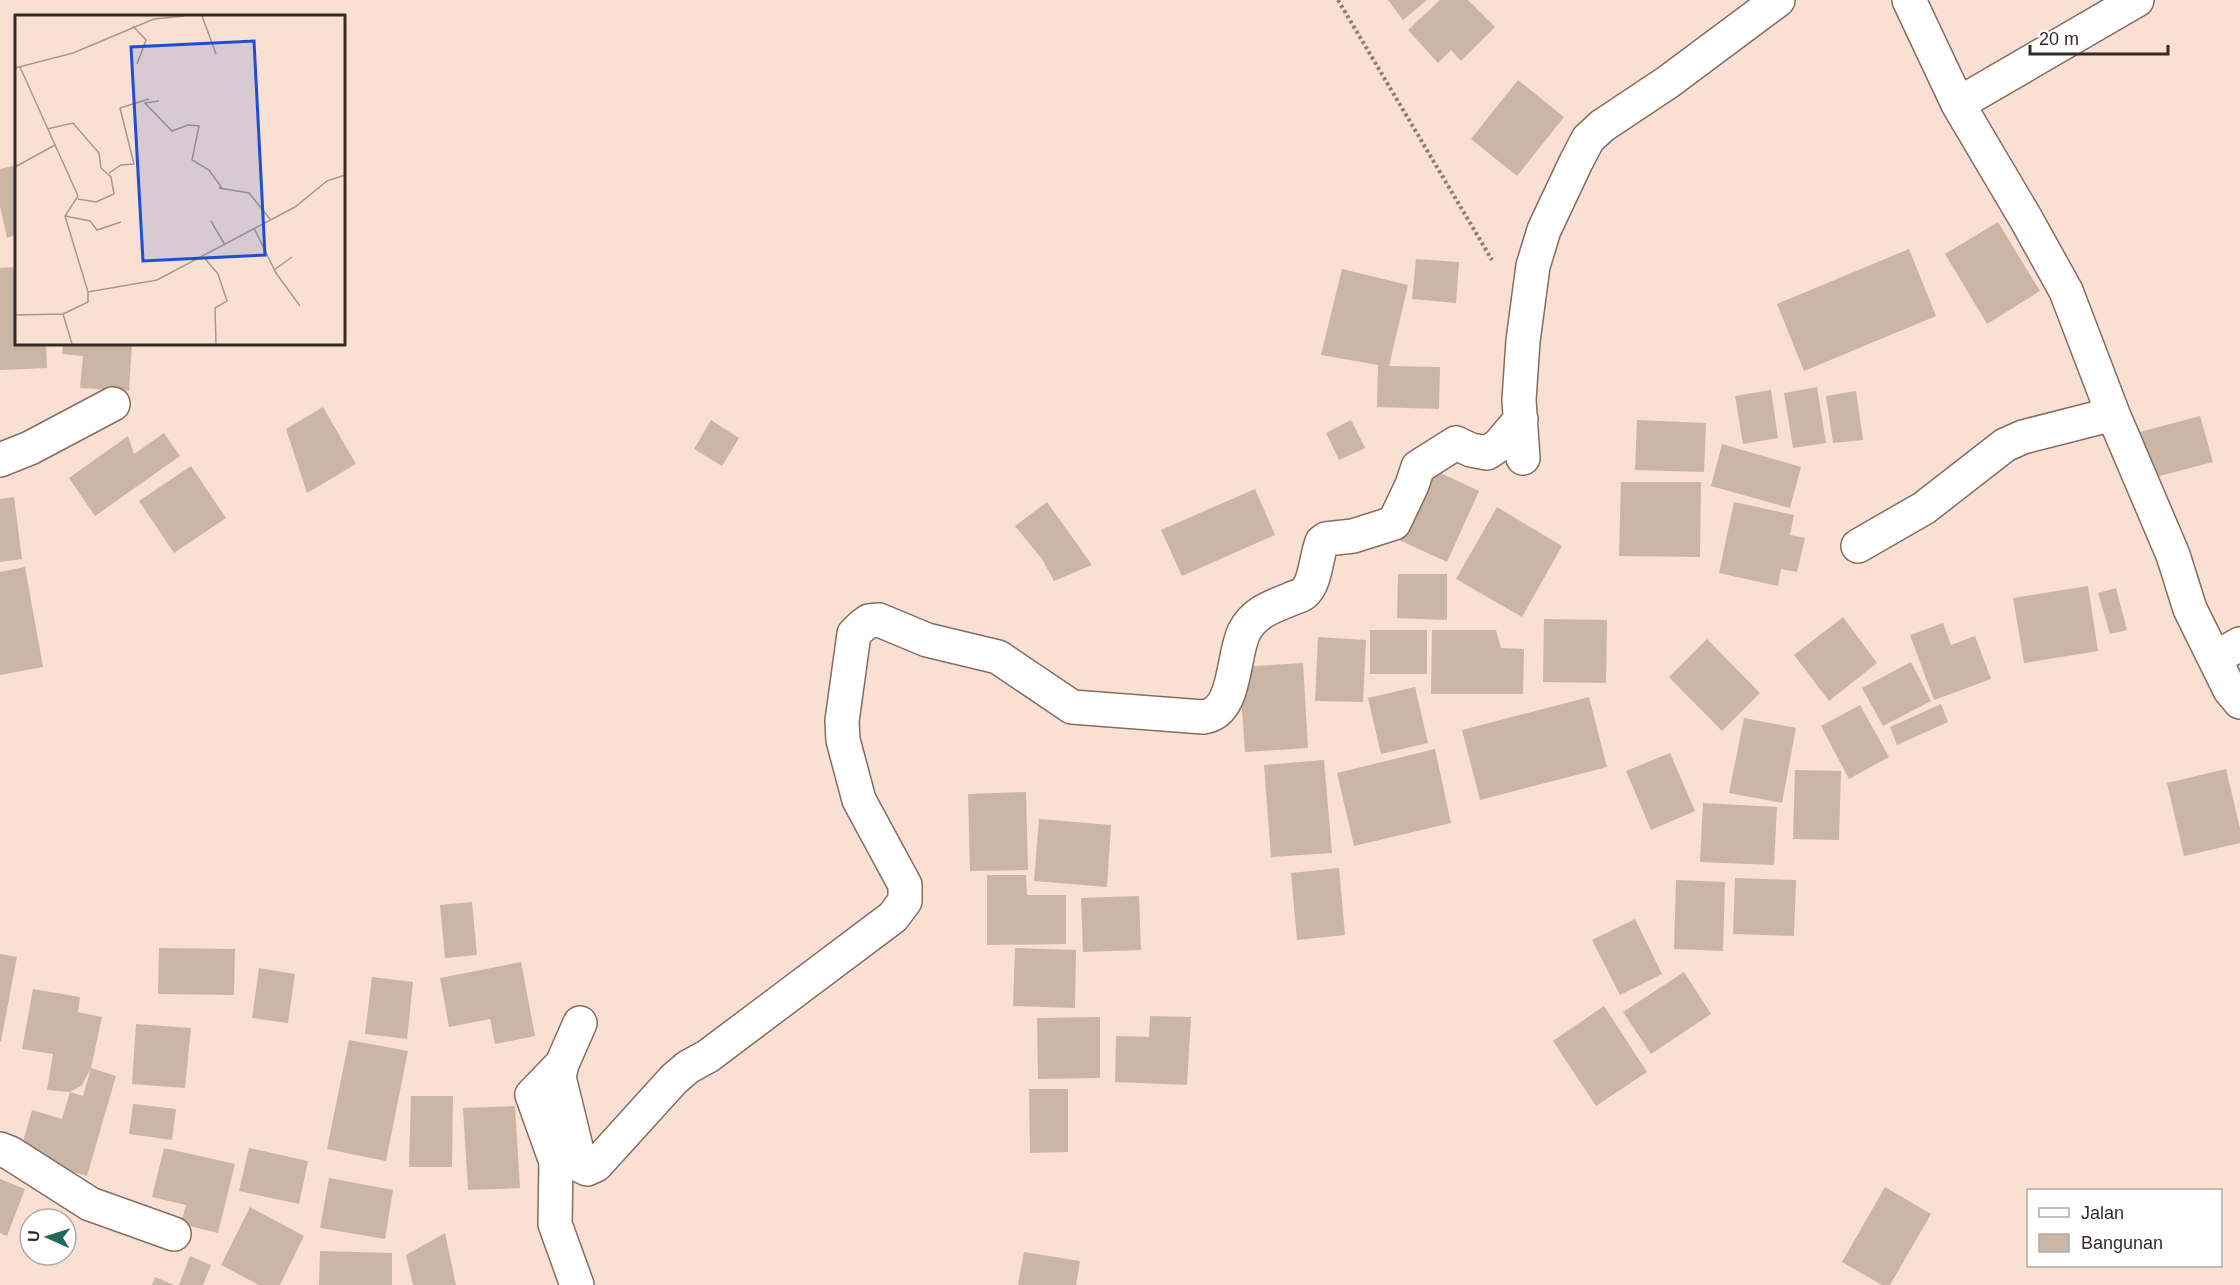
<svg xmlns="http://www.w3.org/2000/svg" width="2240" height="1285" font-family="Arial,sans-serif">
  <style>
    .building { fill: #cbb5a4 }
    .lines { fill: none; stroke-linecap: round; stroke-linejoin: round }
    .street-casing { stroke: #846d61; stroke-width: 36 }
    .path { stroke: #8f7d74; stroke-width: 4; stroke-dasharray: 3 3; stroke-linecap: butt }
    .street { stroke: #fff; stroke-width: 33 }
    .inset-road { fill: none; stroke: #ab988d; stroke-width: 1.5 }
    .view { fill: #1d4ed8; fill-opacity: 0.15; stroke: #1d4ed8; stroke-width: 3 }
    .inset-edge { fill: none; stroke: #352b26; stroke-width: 3 }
  </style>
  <rect width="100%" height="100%" fill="#fae0d2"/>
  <path class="building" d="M 1388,0 L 1427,0 L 1403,20 Z
    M 1440,0 L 1468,0 L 1495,27 L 1461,61 L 1451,50 L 1438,63 L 1408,30 Z
    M 1518,80 L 1564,117 L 1517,176 L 1471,139 Z
    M 16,165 L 16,235 L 7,238 L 0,206 L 0,169 Z
    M 1998,222 L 2040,291 L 1987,324 L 1945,254 Z
    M 1909,249 L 1936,316 L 1804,371 L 1777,304 Z
    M 1416,259 L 1459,262 L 1456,303 L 1412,299 Z
    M 16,267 L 16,344 L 46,344 L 47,368 L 0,370 L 0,268 Z
    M 1342,269 L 1408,285 L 1389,366 L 1440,367 L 1439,409 L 1377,407 L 1378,365 L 1321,355 Z
    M 63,344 L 132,344 L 129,391 L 80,388 L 83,356 L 62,354 Z
    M 1817,387 L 1826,443 L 1793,448 L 1784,393 Z
    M 1771,390 L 1778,438 L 1743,444 L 1735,396 Z
    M 1856,391 L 1863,440 L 1833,443 L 1826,396 Z
    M 323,407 L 356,464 L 307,493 L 286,429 Z
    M 2200,416 L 2213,462 L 2152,478 L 2140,432 Z
    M 711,420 L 739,438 L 722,466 L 694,449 Z
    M 1351,420 L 1365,448 L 1339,460 L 1326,433 Z
    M 1637,420 L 1706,423 L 1704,472 L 1635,470 Z
    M 164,433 L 180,456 L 95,516 L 69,478 L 128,436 L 134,454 Z
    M 1722,444 L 1801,467 L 1790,508 L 1711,486 Z
    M 191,466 L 226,518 L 174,553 L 139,501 Z
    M 1432,469 L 1479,491 L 1447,562 L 1399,540 Z
    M 1621,482 L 1701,482 L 1700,557 L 1619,556 Z
    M 1255,489 L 1275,535 L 1182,576 L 1161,530 Z
    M 14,497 L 22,559 L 0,562 L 0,499 Z
    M 1047,502 L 1092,565 L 1054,581 L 1042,559 L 1015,526 Z
    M 1734,502 L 1794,515 L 1790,535 L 1805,538 L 1797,572 L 1781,569 L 1778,586 L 1719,573 Z
    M 1497,507 L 1562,546 L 1522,617 L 1456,579 Z
    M 25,567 L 43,667 L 0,675 L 0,572 Z
    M 1398,574 L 1447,574 L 1447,620 L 1397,618 Z
    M 2088,586 L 2098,651 L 2024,663 L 2013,598 Z
    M 2116,588 L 2127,630 L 2110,634 L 2098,593 Z
    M 1843,617 L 1877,663 L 1829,701 L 1794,655 Z
    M 1544,619 L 1607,620 L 1606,683 L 1543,682 Z
    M 1943,623 L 1951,645 L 1975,636 L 1991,679 L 1934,700 L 1910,635 Z
    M 1370,630 L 1427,630 L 1427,674 L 1370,674 Z
    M 1432,630 L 1496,630 L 1501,648 L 1524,649 L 1523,694 L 1431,694 Z
    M 1318,637 L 1366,640 L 1363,702 L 1315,701 Z
    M 1707,639 L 1760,693 L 1722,731 L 1669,677 Z
    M 1911,662 L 1931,701 L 1883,726 L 1862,688 Z
    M 1303,663 L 1308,748 L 1245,752 L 1239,667 Z
    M 1415,687 L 1428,743 L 1381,754 L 1368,698 Z
    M 1589,697 L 1607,767 L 1480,800 L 1462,730 Z
    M 1941,704 L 1948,722 L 1897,745 L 1890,727 Z
    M 1860,705 L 1889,757 L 1849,779 L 1821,726 Z
    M 1744,718 L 1796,728 L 1782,803 L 1729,793 Z
    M 1435,749 L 1451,823 L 1354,846 L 1337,773 Z
    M 1670,753 L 1695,811 L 1651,830 L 1626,771 Z
    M 1324,760 L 1332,853 L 1271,857 L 1264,765 Z
    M 2226,769 L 2240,828 L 2240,843 L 2184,856 L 2167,783 Z
    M 1795,770 L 1841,771 L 1839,840 L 1793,839 Z
    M 1026,792 L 1028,870 L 970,871 L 968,794 Z
    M 1703,803 L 1777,807 L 1774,865 L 1700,862 Z
    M 1039,819 L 1111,825 L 1107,887 L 1034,881 Z
    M 1339,868 L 1345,935 L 1297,940 L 1291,873 Z
    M 987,875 L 1026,875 L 1027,895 L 1066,895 L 1066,944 L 987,945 Z
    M 1735,878 L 1796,880 L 1794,936 L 1733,934 Z
    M 1676,880 L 1725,882 L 1723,951 L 1674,949 Z
    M 1139,896 L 1141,950 L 1083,952 L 1081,898 Z
    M 472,902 L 477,955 L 445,958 L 440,905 Z
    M 1635,919 L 1662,974 L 1620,995 L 1592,940 Z
    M 159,948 L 235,949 L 234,995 L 158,994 Z
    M 1015,948 L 1076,950 L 1075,1008 L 1013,1006 Z
    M 0,954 L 17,957 L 1,1041 L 0,1041 Z
    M 521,962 L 535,1036 L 495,1044 L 490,1019 L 449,1027 L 440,978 Z
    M 259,968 L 295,974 L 288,1023 L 252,1018 Z
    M 1684,972 L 1711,1014 L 1651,1054 L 1623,1012 Z
    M 372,977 L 413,982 L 407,1039 L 365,1034 Z
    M 33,989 L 80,997 L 78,1012 L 102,1017 L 91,1068 L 82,1085 L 70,1092 L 47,1090 L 53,1054 L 22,1049 Z
    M 1604,1006 L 1647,1072 L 1596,1106 L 1553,1041 Z
    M 1150,1016 L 1191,1017 L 1187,1085 L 1115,1082 L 1116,1036 L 1149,1037 Z
    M 1100,1017 L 1100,1078 L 1038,1079 L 1037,1018 Z
    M 136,1024 L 191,1028 L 185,1088 L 132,1084 Z
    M 349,1040 L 408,1051 L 386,1161 L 327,1149 Z
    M 91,1068 L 116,1076 L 87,1176 L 19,1156 L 32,1110 L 62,1119 L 70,1092 L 83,1096 Z
    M 1029,1089 L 1068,1089 L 1068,1152 L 1030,1153 Z
    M 411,1096 L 453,1096 L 452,1167 L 409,1167 Z
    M 133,1104 L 176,1109 L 172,1140 L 129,1134 Z
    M 515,1106 L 520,1188 L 468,1190 L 463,1108 Z
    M 164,1148 L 235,1164 L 218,1233 L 181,1224 L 186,1205 L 152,1197 Z
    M 249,1148 L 308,1161 L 299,1204 L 239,1191 Z
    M 329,1178 L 393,1190 L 385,1239 L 320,1228 Z
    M 0,1179 L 25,1189 L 7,1236 L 0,1233 Z
    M 1885,1187 L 1931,1214 L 1890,1285 L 1882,1285 L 1842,1262 Z
    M 250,1207 L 304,1236 L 280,1285 L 259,1285 L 221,1265 Z
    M 445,1233 L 456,1285 L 413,1285 L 406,1255 Z
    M 320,1251 L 392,1253 L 392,1285 L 319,1285 Z
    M 1024,1252 L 1080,1261 L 1076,1285 L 1018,1285 Z
    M 190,1256 L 211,1265 L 203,1285 L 179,1285 Z
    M 155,1277 L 174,1285 L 152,1285 Z"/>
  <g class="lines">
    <defs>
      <path id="street" d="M 1909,0 L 1958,104 L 2026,219 L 2066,291 L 2113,414 L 2173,555 L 2190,609 L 2230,690 L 2240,702
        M 1958,104 L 2137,0
        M 1523,458 L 1519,400 L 1523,341 L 1533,266 L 1544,230 L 1576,162 L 1588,139 L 1602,126 L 1668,82 L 1778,0
        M 0,460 L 30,448 L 113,404
        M 1858,546 L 1924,508 L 2005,445 L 2023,437 L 2113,414
        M 2215,658 L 2240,644
        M 580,1023 L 562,1064 L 559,1077 L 579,1159 L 581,1166 L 587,1169 L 596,1165 L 674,1079 L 688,1067 L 708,1056 L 893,917 L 905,901 L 905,885 L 859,800 L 843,740 L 842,721 L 854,634 L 862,626 L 869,621 L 879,620 L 927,640 L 998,657 L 1072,707 L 1203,717 C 1237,713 1232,657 1244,632 C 1254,612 1272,607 1291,599 C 1295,597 1301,596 1304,593 C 1316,583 1316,556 1322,542 L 1326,539 L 1353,536 L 1394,523 L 1412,485 L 1418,467 L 1456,443 L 1471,450 L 1487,453 L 1499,445 L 1521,419
        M 562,1064 L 532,1095 L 556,1162 L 555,1224 L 577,1285
        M 0,1149 L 10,1153 L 90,1204 L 174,1234"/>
    </defs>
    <use href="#street" class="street-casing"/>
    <path class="path" d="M 1338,0 L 1492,260"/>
    <use href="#street" class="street"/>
  </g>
  <g transform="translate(15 15)">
    <rect width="330" height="330" fill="#fae0d2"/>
    <path class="inset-road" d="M 187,1 L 201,39M 118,11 L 131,25 L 122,49M 5,52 L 63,181 L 50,201 L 73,277 L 142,265 L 280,192 L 312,166 L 330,160M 0,53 L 58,38 L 139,4 L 169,1M 144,86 L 130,88 L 157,116 L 173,110 L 184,111 L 177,145 L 194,155 L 207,173M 32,114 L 58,108 L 84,138 L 86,153 L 96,162 L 99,179 L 81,187 L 63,184M 0,152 L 40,130M 94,158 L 106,150 L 119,149 L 105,93 L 134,84M 204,173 L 234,178 L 255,204M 50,201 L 75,206 L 82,215 L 106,207M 196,206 L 210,230M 239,213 L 261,258 L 285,291M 187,240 L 203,259 L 212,286 L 200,293 L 201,329M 259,255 L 277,242M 0,300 L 48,299M 57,329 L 48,299 L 73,287 L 73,277"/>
    <path class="view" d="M 239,26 L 250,240 L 128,246 L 116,32 Z"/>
    <rect width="330" height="330" class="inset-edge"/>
  </g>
  <rect x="2027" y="1189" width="195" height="78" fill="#ffffff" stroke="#aeaaa8" stroke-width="1.5"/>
  <rect x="2039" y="1208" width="30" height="9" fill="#ffffff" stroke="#aeaaa8" stroke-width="1.5"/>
  <text x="2081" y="1219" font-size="18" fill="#352b26">Jalan</text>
  <rect x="2039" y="1234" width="30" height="18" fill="#cbb5a4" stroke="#aeaaa8" stroke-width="1.5"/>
  <text x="2081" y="1249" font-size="18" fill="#352b26">Bangunan</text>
  <g transform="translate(48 1237) rotate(273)"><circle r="28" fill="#ffffff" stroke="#aeaaa8" stroke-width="1.5"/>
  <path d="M0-4.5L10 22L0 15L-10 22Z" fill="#20675c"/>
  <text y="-9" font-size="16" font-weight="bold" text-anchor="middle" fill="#352b26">U</text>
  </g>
  <path d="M2030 45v9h138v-9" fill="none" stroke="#352b26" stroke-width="3"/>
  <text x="2039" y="45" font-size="18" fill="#352b26" stroke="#ffffff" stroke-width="4.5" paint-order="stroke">20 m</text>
</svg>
